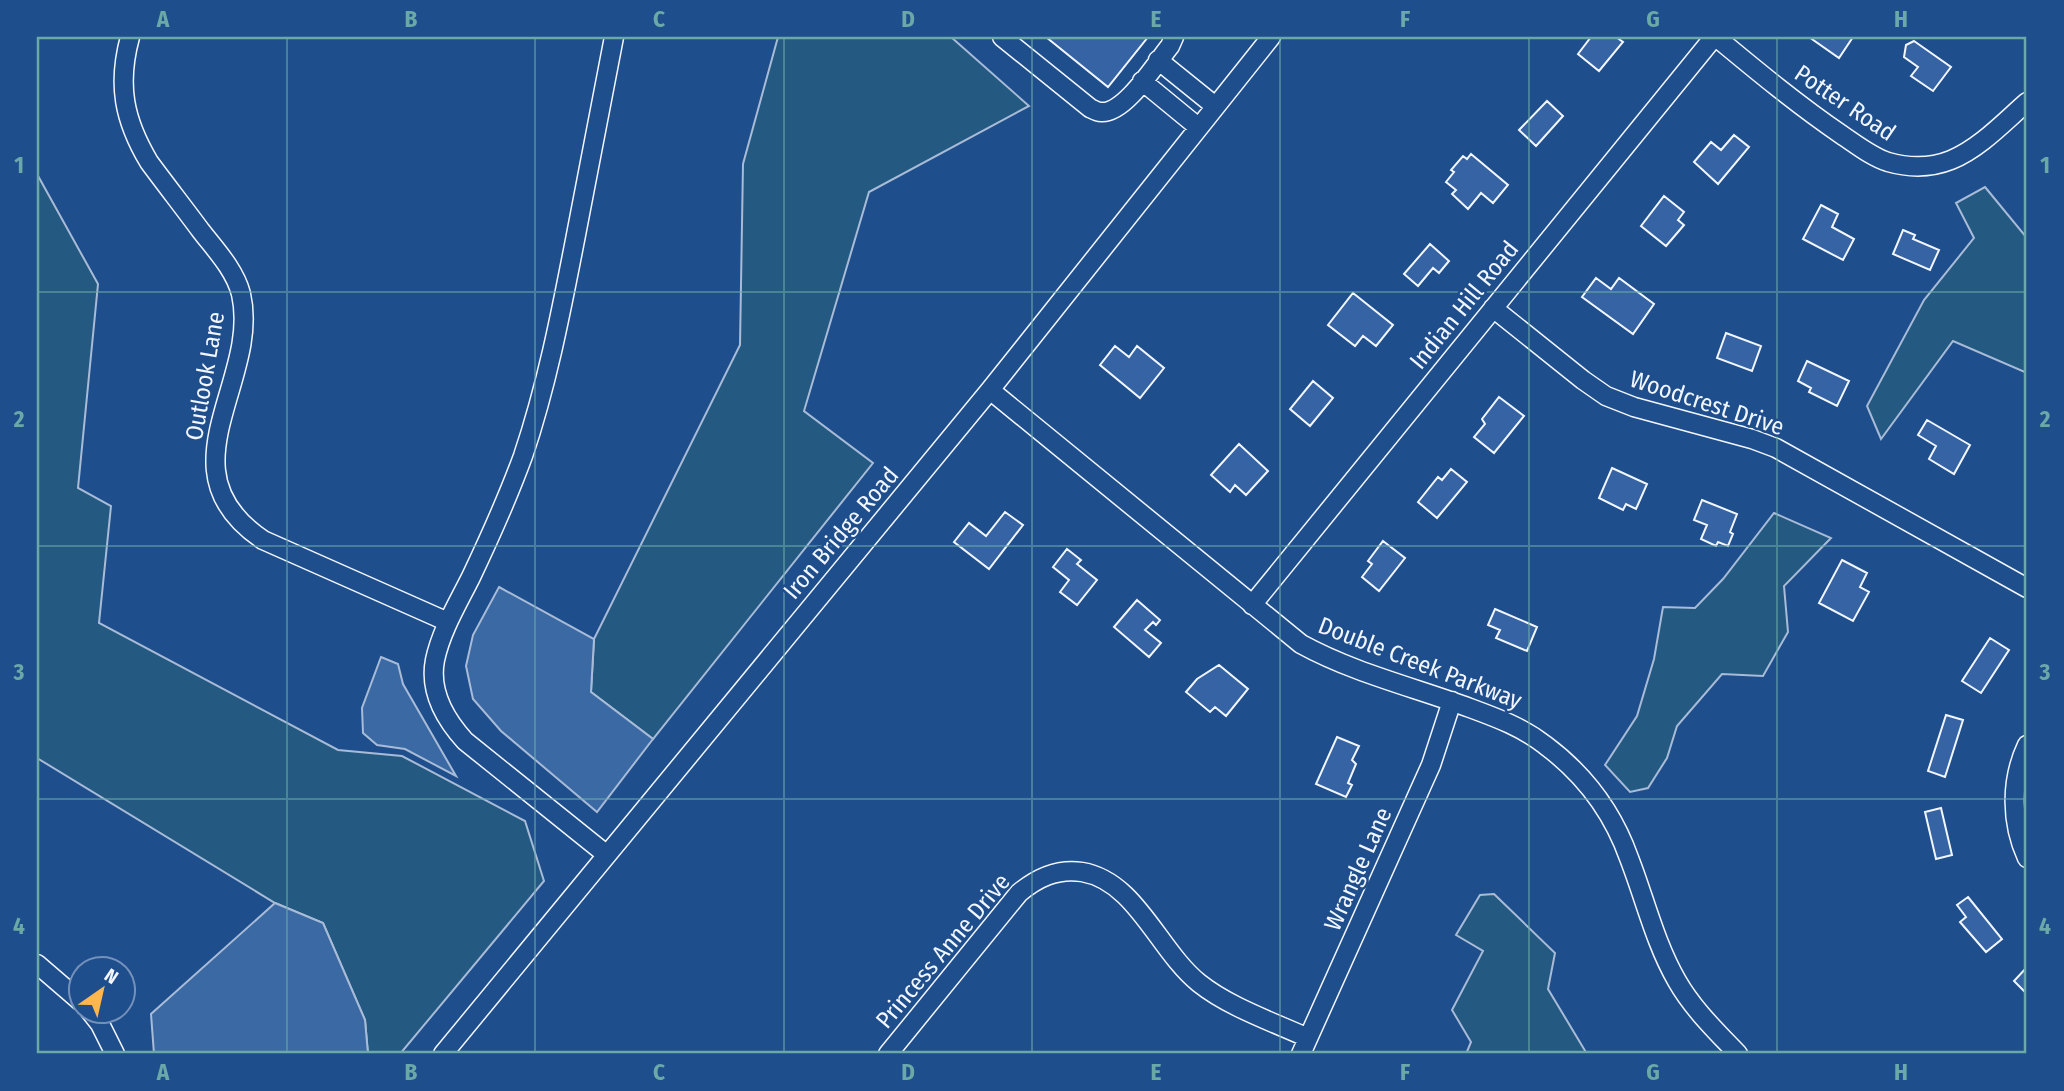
<svg xmlns="http://www.w3.org/2000/svg" width="2064" height="1091" font-family="'Fira Sans Condensed',sans-serif">
  <style>
    .green { fill: #245a82; stroke: #a8bbd7; stroke-width: 2 }
    .water { fill: #3b69a3; stroke: #a8bbd7; stroke-width: 2 }
    .building { fill: #3563a3; stroke: #f2f6ff; stroke-width: 2 }
    .lines { fill: none; stroke-linecap: round; stroke-linejoin: round }
    .minor-casing { stroke: #f2f6ff; stroke-width: 21 }
    .minor { stroke: #1f4e8c; stroke-width: 18 }
    .grid { fill: none; stroke: #6aa9a8; stroke-width: 2; stroke-opacity: 0.55 }
    .labels { text-anchor: middle; stroke-width: 5; stroke-linejoin: round; paint-order: stroke }
    .street-label { font-size: 24px; fill: #f2f6ff; stroke: #1f4e8c }
    .neatline { fill: none; stroke: #6aa9a8; stroke-width: 2.5 }
    .grid-label { font-size: 23px; text-anchor: middle; font-weight: bold; fill: #6aa9a8 }
  </style>
  <rect width="100%" height="100%" fill="#1f4e8c"/>
  <path class="green" d="M 778,37 L 951,37 L 1029,106 L 869,192 L 804,411 L 873,463 L 653,739 L 591,692 L 594,639 L 740,345 L 743,164 Z
    M 37,174 L 98,284 L 78,488 L 111,506 L 99,623 L 338,750 L 402,756 L 525,821 L 544,881 L 400,1054 L 368,1054 L 365,1020 L 323,923 L 275,903 L 37,758 Z
    M 1985,187 L 2027,238 L 2027,373 L 1953,341 L 1881,439 L 1867,406 L 1924,300 L 1974,238 L 1956,203 Z
    M 1774,513 L 1831,538 L 1784,586 L 1788,632 L 1763,676 L 1722,674 L 1677,726 L 1667,758 L 1648,788 L 1630,792 L 1605,765 L 1637,716 L 1654,659 L 1663,607 L 1695,608 L 1723,579 Z
    M 1494,894 L 1555,953 L 1548,989 L 1587,1054 L 1466,1054 L 1471,1042 L 1452,1010 L 1483,951 L 1456,935 L 1480,895 Z"/>
  <path class="water" d="M 499,587 L 594,639 L 591,692 L 653,739 L 597,812 L 501,731 L 473,699 L 466,666 L 473,635 Z
    M 381,657 L 398,664 L 403,684 L 456,776 L 405,749 L 377,745 L 363,733 L 362,708 Z
    M 275,903 L 323,923 L 365,1020 L 368,1054 L 154,1054 L 151,1014 Z"/>
  <path class="building" d="M 1046,37 L 1148,37 L 1108,87 Z
    M 1591,37 L 1616,37 L 1623,42 L 1599,71 L 1578,54 Z
    M 1809,37 L 1853,37 L 1839,58 Z
    M 1914,41 L 1951,67 L 1933,91 L 1911,76 L 1918,67 L 1904,57 L 1906,45 Z
    M 1547,101 L 1563,116 L 1536,146 L 1519,130 Z
    M 1734,135 L 1749,147 L 1718,184 L 1694,162 L 1711,142 L 1721,150 Z
    M 1471,154 L 1508,185 L 1493,203 L 1481,193 L 1468,209 L 1452,194 L 1456,190 L 1446,182 L 1454,172 L 1451,170 L 1463,156 L 1467,159 Z
    M 1664,196 L 1684,212 L 1678,220 L 1684,225 L 1666,246 L 1641,226 Z
    M 1821,205 L 1838,214 L 1832,227 L 1854,239 L 1843,260 L 1803,239 Z
    M 1903,230 L 1915,235 L 1913,239 L 1939,250 L 1930,270 L 1893,254 Z
    M 1430,244 L 1449,261 L 1439,273 L 1433,268 L 1418,286 L 1404,274 Z
    M 1596,278 L 1611,289 L 1619,278 L 1654,304 L 1633,334 L 1582,297 Z
    M 1353,293 L 1393,325 L 1376,346 L 1363,336 L 1355,346 L 1328,325 Z
    M 1726,333 L 1761,346 L 1752,371 L 1717,358 Z
    M 1115,346 L 1129,357 L 1137,346 L 1164,368 L 1140,398 L 1100,365 Z
    M 1807,361 L 1849,381 L 1837,406 L 1809,392 L 1811,388 L 1798,381 Z
    M 1313,381 L 1333,398 L 1310,426 L 1290,409 Z
    M 1499,397 L 1524,416 L 1494,453 L 1474,437 L 1485,424 L 1482,419 Z
    M 1927,420 L 1970,445 L 1954,474 L 1929,459 L 1936,446 L 1918,435 Z
    M 1239,444 L 1268,471 L 1246,495 L 1235,485 L 1230,492 L 1211,475 Z
    M 1612,468 L 1647,484 L 1636,509 L 1626,504 L 1623,510 L 1599,498 Z
    M 1451,469 L 1467,482 L 1437,518 L 1418,502 L 1438,477 L 1442,480 Z
    M 1702,500 L 1737,514 L 1730,532 L 1733,534 L 1728,546 L 1718,542 L 1716,546 L 1701,539 L 1707,525 L 1694,520 Z
    M 1005,512 L 1023,525 L 989,569 L 954,542 L 969,523 L 986,536 Z
    M 1383,541 L 1405,558 L 1379,591 L 1362,577 L 1372,564 L 1368,561 Z
    M 1067,549 L 1081,560 L 1077,564 L 1097,580 L 1077,605 L 1060,592 L 1069,580 L 1053,567 Z
    M 1842,560 L 1867,573 L 1860,587 L 1869,592 L 1853,621 L 1819,603 Z
    M 1137,600 L 1160,620 L 1156,625 L 1153,622 L 1145,630 L 1161,643 L 1149,657 L 1114,627 Z
    M 1495,609 L 1537,627 L 1527,651 L 1496,638 L 1500,630 L 1488,625 Z
    M 1990,638 L 2009,650 L 1981,693 L 1962,681 Z
    M 1219,665 L 1248,689 L 1226,716 L 1215,707 L 1210,712 L 1186,692 L 1197,679 Z
    M 1946,715 L 1963,720 L 1945,777 L 1928,771 Z
    M 1337,737 L 1359,746 L 1352,760 L 1356,764 L 1348,783 L 1352,785 L 1346,797 L 1316,784 Z
    M 1941,808 L 1952,855 L 1936,859 L 1925,812 Z
    M 1968,897 L 2002,939 L 1986,952 L 1960,922 L 1966,917 L 1957,905 Z
    M 2027,967 L 2027,994 L 2014,981 Z"/>
  <g class="lines">
    <defs>
      <path id="minor" d="M 130,37 C 117,85 124,120 149,162 C 166,185 184,208 201,231 C 215,249 235,270 241,294 C 261,382 159,470 263,540 L 448,622
        M 1002,37 L 1090,108 C 1094,110 1097,112 1101,112 C 1125,114 1156,63 1170,46 L 1174,37
        M 1716,37 C 1757,71 1798,105 1842,135 C 1857,145 1872,157 1888,162 C 1909,168 1931,168 1951,160 C 1980,148 2004,122 2027,102
        M 1158,60 L 1215,106
        M 1142,81 L 1198,127
        M 1493,308 L 1583,380 L 1606,396 L 1634,407 L 1752,439 L 1776,448 L 2027,588
        M 990,390 L 1301,644 C 1354,673 1413,687 1470,708 C 1497,718 1522,727 1545,745 C 1584,774 1613,813 1629,858 C 1645,899 1655,943 1677,981 C 1693,1009 1716,1031 1738,1054
        M 1252,605 L 1714,37
        M 2027,745 C 2010,781 2011,823 2027,858
        M 607,855 L 465,741 C 445,719 429,691 435,660 C 441,631 458,603 471,577 C 490,537 508,497 523,456 C 547,385 561,312 575,240 C 588,172 601,104 614,37
        M 37,964 L 80,1001
        M 89,1010 L 100,1024 L 115,1054
        M 443,1054 L 990,390 L 1271,37
        M 888,1054 L 1019,893 C 1037,878 1057,868 1082,872 C 1136,881 1158,950 1199,983 C 1229,1007 1273,1022 1308,1038
        M 1301,1054 L 1431,765 L 1452,701"/>
    </defs>
    <use href="#minor" class="minor-casing"/>
    <use href="#minor" class="minor"/>
  </g>
  <path class="grid" d="M 287,37 L 287,1054M 535,37 L 535,1054M 784,37 L 784,1054M 1032,37 L 1032,1054M 1280,37 L 1280,1054M 1529,37 L 1529,1054M 1777,37 L 1777,1054M 37,292 L 2027,292M 37,546 L 2027,546M 37,799 L 2027,799"/>
  <g class="labels">
    <g class="street-label">
      <text transform="translate(1845 103) rotate(34)" y="8">Potter Road</text>
      <text transform="translate(1464 305) rotate(-51)" y="8">Indian Hill Road</text>
      <text transform="translate(205 376) rotate(-80)" y="8">Outlook Lane</text>
      <text transform="translate(1707 403) rotate(18)" y="8">Woodcrest Drive</text>
      <text transform="translate(841 533) rotate(-50)" y="8">Iron Bridge Road</text>
      <text transform="translate(1420 663) rotate(21)" y="8">Double Creek Parkway</text>
      <text transform="translate(1358 869) rotate(-66)" y="8">Wrangle Lane</text>
      <text transform="translate(943 951) rotate(-50)" y="8">Princess Anne Drive</text>
    </g>
  </g>
  <rect width="2064" height="1091" fill="none" stroke="#1f4e8c" stroke-width="77"/>
  <g transform="translate(102 990) rotate(34)"><circle r="33" fill="#1f4e8c" stroke="#7391ba" stroke-width="2"/>
  <path d="M0-5L12 26L0 18L-12 26Z" fill="#ffb74d"/>
  <text y="-10" font-size="19" font-weight="bold" text-anchor="middle" fill="#f2f6ff">N</text>
  </g>
  <rect x="38" y="38" width="1987" height="1014" class="neatline"/>
  <g class="grid-label">
    <text x="163" y="27">A</text>
    <text x="411" y="27">B</text>
    <text x="659" y="27">C</text>
    <text x="908" y="27">D</text>
    <text x="1156" y="27">E</text>
    <text x="1405" y="27">F</text>
    <text x="1653" y="27">G</text>
    <text x="1901" y="27">H</text>
    <text x="19" y="173">1</text>
    <text x="2045" y="173">1</text>
    <text x="19" y="427">2</text>
    <text x="2045" y="427">2</text>
    <text x="19" y="680">3</text>
    <text x="2045" y="680">3</text>
    <text x="19" y="934">4</text>
    <text x="2045" y="934">4</text>
    <text x="163" y="1080">A</text>
    <text x="411" y="1080">B</text>
    <text x="659" y="1080">C</text>
    <text x="908" y="1080">D</text>
    <text x="1156" y="1080">E</text>
    <text x="1405" y="1080">F</text>
    <text x="1653" y="1080">G</text>
    <text x="1901" y="1080">H</text>
  </g>
</svg>
